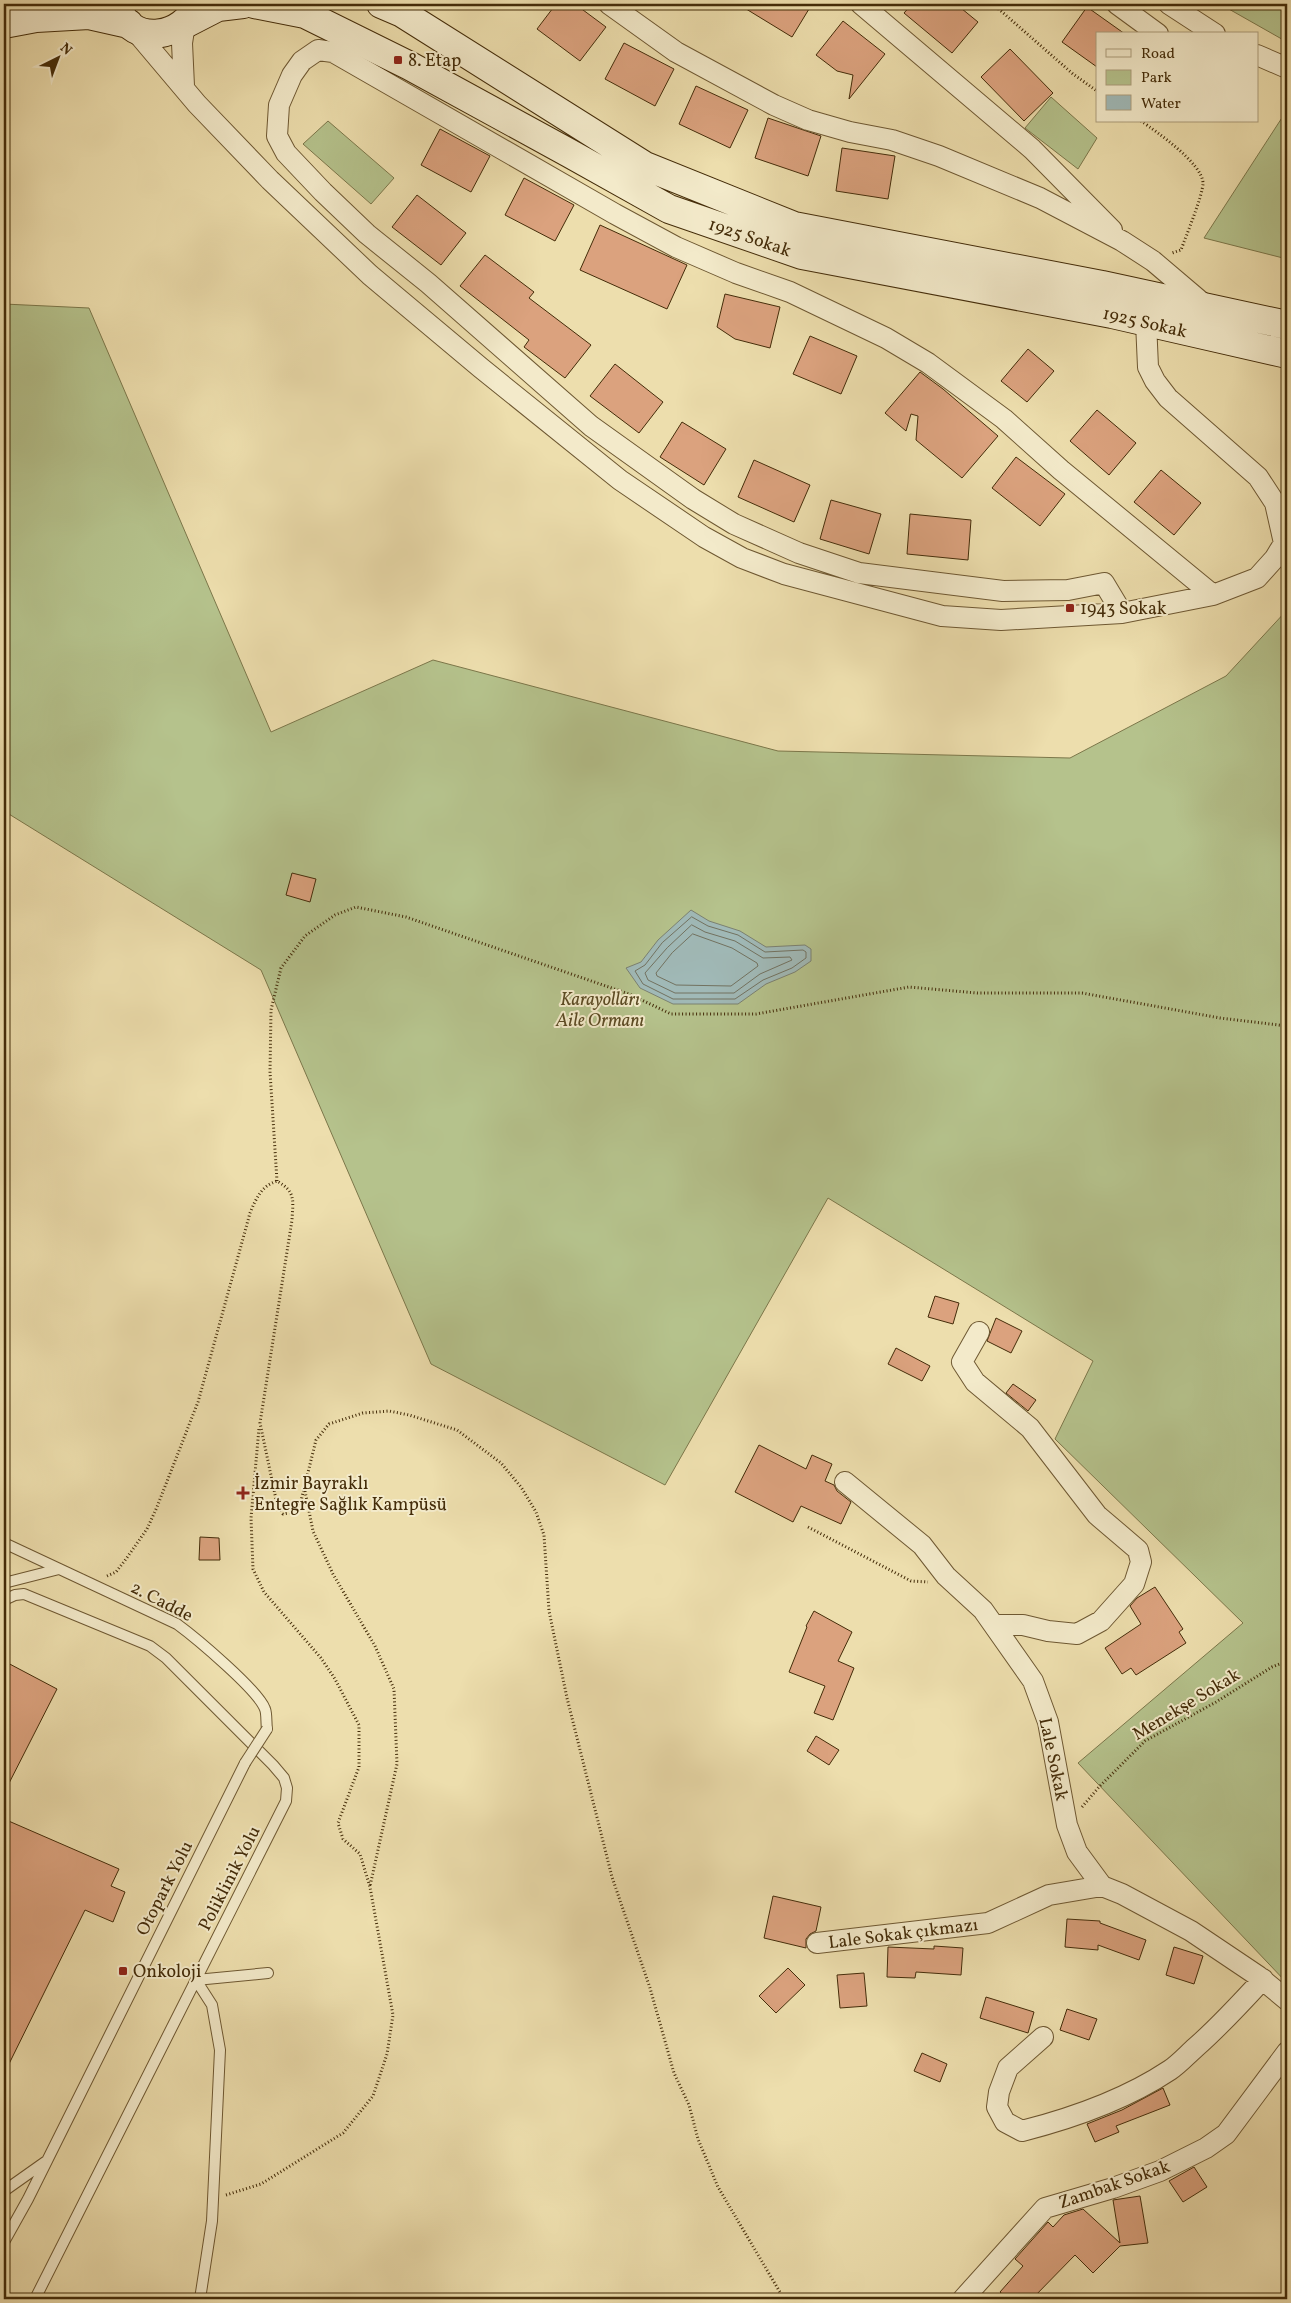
<svg xmlns="http://www.w3.org/2000/svg" width="1291" height="2303" font-family="Vollkorn,serif">
  <style>
    .green { fill: #b5c28c; stroke: #7c774a }
    .water { fill: #a0b9b7; stroke: #7b8171 }
    .lines { fill: none; stroke-linecap: round; stroke-linejoin: round }
    .shore { stroke: #727260; stroke-width: 1 }
    .building { fill: #dba27e; stroke: #442c09 }
    .lane-casing { stroke: #6e5832; stroke-width: 12 }
    .street-casing { stroke: #6e5832; stroke-width: 22 }
    .secondary-casing { stroke: #442c09; stroke-width: 30 }
    .path { stroke: #442c09; stroke-width: 3; stroke-dasharray: 1 2.5; stroke-linecap: butt }
    .lane { stroke: #f3eaca; stroke-width: 10 }
    .street { stroke: #f3eaca; stroke-width: 20 }
    .secondary { stroke: #f3eaca; stroke-width: 28 }
    .lane-bridge-casing { stroke: #6e5832; stroke-width: 12; stroke-linecap: butt }
    .lane-bridge { stroke: #f3eaca; stroke-width: 10 }
    .poi-dot { fill: #8f2418; stroke: #f3eaca; stroke-width: 2 }
    .labels { text-anchor: middle; stroke-width: 4; stroke-linejoin: round; paint-order: stroke }
    .poi-label { font-size: 18px; fill: #442c09; stroke: #f3eaca; text-anchor: start }
    .street-label { font-size: 18px; fill: #442c09; stroke: #f3eaca }
    .park-label { font-size: 18px; font-style: italic; fill: #5b4a23; stroke: #f3eaca }
  </style>
  <rect width="100%" height="100%" fill="#eddead"/>
  <filter id="stains"><feTurbulence type="fractalNoise" baseFrequency=".004" numOctaves="4"/><feColorMatrix values="0 0 0 0 .2 0 0 0 0 .09 0 0 0 0 .02 0 0 0 .5 -.17"/></filter>
  <radialGradient id="worn" r=".72"><stop offset=".6" stop-color="#630" stop-opacity="0"/><stop offset="1" stop-color="#630" stop-opacity=".3"/></radialGradient>
  <path class="green" d="M 1220,4 L 1287,4 L 1287,42 Z
    M 1051,97 L 1097,138 L 1078,169 L 1025,128 Z
    M 1287,110 L 1287,259 L 1204,238 Z
    M 328,121 L 394,178 L 371,204 L 303,144 Z
    M 4,304 L 89,308 L 271,732 L 433,660 L 778,751 L 1070,758 L 1226,676 L 1287,610 L 1287,1983 L 1078,1763 L 1243,1623 L 1055,1439 L 1093,1361 L 828,1198 L 665,1485 L 431,1364 L 261,970 L 4,811 Z"/>
  <path class="water" d="M 691,910 L 709,921 L 740,931 L 766,947 L 805,945 L 811,949 L 811,961 L 795,972 L 766,984 L 738,1004 L 673,1004 L 640,988 L 626,968 L 641,962 L 658,940 Z"/>
  <g class="lines">
    <path class="shore" d="M 692,917 L 708,926 L 738,935 L 765,952 L 803,950 L 806,952 L 806,958 L 792,968 L 763,980 L 735,999 L 673,999 L 643,984 L 635,971 L 645,965 L 662,943 Z
      M 692,925 L 705,932 L 735,941 L 763,958 L 790,957 L 792,960 L 760,974 L 734,993 L 675,993 L 648,980 L 645,973 L 667,948 Z
      M 693,934 L 732,948 L 757,963 L 758,966 L 731,986 L 676,985 L 657,976 L 656,973 L 672,953 Z"/>
  </g>
  <path class="building" d="M 556,4 L 575,4 L 606,27 L 580,61 L 537,29 Z
    M 738,4 L 812,4 L 792,37 Z
    M 912,4 L 956,4 L 978,22 L 952,53 L 904,13 Z
    M 1087,7 L 1125,34 L 1097,34 L 1097,67 L 1062,42 Z
    M 843,21 L 885,54 L 849,99 L 853,75 L 837,71 L 816,55 Z
    M 624,43 L 674,69 L 655,106 L 605,79 Z
    M 1010,49 L 1053,93 L 1024,121 L 981,77 Z
    M 696,86 L 748,110 L 730,148 L 679,124 Z
    M 768,118 L 821,136 L 808,176 L 755,158 Z
    M 440,129 L 490,156 L 471,192 L 421,165 Z
    M 842,148 L 895,156 L 888,199 L 836,191 Z
    M 524,178 L 574,205 L 555,241 L 505,215 Z
    M 417,195 L 466,233 L 441,265 L 392,227 Z
    M 600,225 L 687,265 L 667,309 L 580,270 Z
    M 485,255 L 534,292 L 529,298 L 591,345 L 565,378 L 524,347 L 529,340 L 460,286 Z
    M 725,294 L 780,307 L 770,348 L 735,339 L 717,327 Z
    M 810,336 L 857,356 L 841,394 L 793,374 Z
    M 1028,349 L 1054,371 L 1027,402 L 1001,381 Z
    M 615,364 L 663,402 L 639,433 L 590,396 Z
    M 920,372 L 943,389 L 998,436 L 962,478 L 916,440 L 918,416 L 911,414 L 906,431 L 885,413 Z
    M 1097,410 L 1136,443 L 1109,475 L 1070,441 Z
    M 682,422 L 726,449 L 704,485 L 660,457 Z
    M 1016,457 L 1065,494 L 1040,526 L 992,488 Z
    M 754,460 L 810,485 L 794,522 L 738,497 Z
    M 1161,470 L 1201,503 L 1174,535 L 1134,502 Z
    M 831,500 L 881,514 L 869,554 L 820,539 Z
    M 910,514 L 971,520 L 968,560 L 907,554 Z
    M 292,873 L 316,879 L 310,902 L 286,895 Z
    M 935,1296 L 959,1303 L 953,1324 L 928,1317 Z
    M 996,1318 L 1022,1331 L 1011,1353 L 987,1341 Z
    M 896,1348 L 930,1366 L 922,1381 L 888,1364 Z
    M 1013,1384 L 1036,1400 L 1028,1411 L 1006,1393 Z
    M 759,1445 L 806,1469 L 812,1455 L 832,1464 L 825,1481 L 834,1485 L 837,1491 L 851,1502 L 841,1524 L 801,1506 L 793,1522 L 735,1492 Z
    M 200,1537 L 219,1538 L 220,1560 L 199,1560 Z
    M 1155,1587 L 1183,1629 L 1179,1632 L 1186,1643 L 1136,1675 L 1131,1668 L 1122,1674 L 1105,1648 L 1141,1624 L 1130,1606 L 1137,1598 Z
    M 814,1611 L 852,1632 L 838,1661 L 854,1668 L 833,1720 L 814,1713 L 825,1686 L 789,1672 L 807,1627 L 806,1626 Z
    M 4,1661 L 57,1689 L 4,1793 Z
    M 816,1736 L 839,1750 L 829,1765 L 807,1751 Z
    M 4,1819 L 119,1869 L 111,1886 L 125,1892 L 113,1922 L 85,1910 L 4,2074 Z
    M 773,1896 L 821,1907 L 816,1931 L 810,1934 L 806,1939 L 806,1948 L 764,1938 Z
    M 1067,1919 L 1100,1921 L 1100,1923 L 1146,1940 L 1139,1960 L 1098,1945 L 1098,1950 L 1065,1947 Z
    M 934,1946 L 963,1948 L 961,1975 L 916,1972 L 915,1978 L 887,1977 L 888,1947 L 934,1949 Z
    M 1174,1947 L 1203,1956 L 1194,1984 L 1166,1975 Z
    M 788,1968 L 805,1985 L 776,2013 L 759,1996 Z
    M 864,1973 L 867,2006 L 840,2008 L 837,1975 Z
    M 986,1997 L 1034,2012 L 1028,2033 L 980,2018 Z
    M 1067,2009 L 1097,2019 L 1089,2040 L 1060,2030 Z
    M 922,2053 L 947,2064 L 940,2082 L 914,2071 Z
    M 1163,2088 L 1170,2105 L 1116,2126 L 1119,2132 L 1095,2142 L 1087,2124 L 1122,2110 Z
    M 1194,2167 L 1207,2187 L 1183,2202 L 1169,2181 Z
    M 1140,2196 L 1148,2243 L 1120,2246 L 1093,2273 L 1075,2255 L 1032,2299 L 1008,2299 L 1000,2292 L 1023,2266 L 1015,2259 L 1048,2222 L 1053,2227 L 1064,2215 L 1083,2209 L 1120,2243 L 1113,2200 Z"/>
  <g class="lines">
    <defs>
      <path id="lane" d="M 4,1543 L 177,1624 C 196,1638 258,1690 265,1709 C 267,1714 266,1723 267,1729
        M 4,1583 L 59,1569
        M 4,1600 L 15,1595 L 24,1594 L 150,1646 L 166,1658 L 273,1765 L 284,1778 L 287,1788 L 286,1801 L 35,2299
        M 4,2191 L 45,2162
        M 4,2242 L 28,2199 L 245,1763
        M 200,2299 L 212,2221 L 220,2050 L 212,2005 L 196,1980 L 268,1973"/>
      <path id="street" d="M 609,4 L 676,52 L 774,105 L 808,120 L 850,132 L 892,140 L 939,156 L 1040,198 L 1122,241 L 1153,261 L 1206,306
        M 861,4 L 1032,149 L 1112,230
        M 1117,4 L 1158,34
        M 1169,4 L 1215,34
        M 132,27 L 197,104 L 270,180 L 370,275 L 481,368 L 620,480 L 704,537 L 742,558 L 784,574 L 942,616 L 1001,620 L 1122,613 L 1213,595 L 1257,578 L 1275,558 L 1284,543 L 1275,503 L 1258,477 L 1168,398 L 1155,381 L 1148,367 L 1146,322
        M 1257,55 L 1287,68
        M 184,86 L 182,43 L 185,24
        M 1122,613 L 1104,583 L 1068,590 L 1003,591 L 859,573 L 799,553 L 734,524 L 693,499 L 591,426 L 428,283 L 367,234 L 323,192 L 286,153 L 277,136 L 279,105 L 292,75 L 302,61 L 318,50 L 333,52 L 615,214 L 676,247 L 736,273 L 790,292 L 886,338 L 928,363 L 1004,419 L 1061,470 L 1213,595
        M 979,1332 L 962,1362 L 975,1382 L 1030,1428 L 1097,1515 L 1138,1550 L 1141,1562 L 1134,1584 L 1101,1621 L 1077,1634 L 1048,1631 L 1023,1625 L 994,1625
        M 845,1482 L 922,1545 L 946,1576 L 983,1610 L 1033,1681 L 1048,1722 L 1067,1825 L 1077,1852 L 1102,1886 L 1122,1894 L 1191,1931 L 1258,1976 L 1287,2000
        M 817,1943 L 988,1923 L 1049,1895 L 1102,1886
        M 1043,2037 L 1008,2068 L 999,2092 L 997,2107 L 1005,2122 L 1022,2131 C 1073,2118 1125,2100 1170,2070 C 1179,2064 1187,2055 1196,2047 C 1220,2026 1241,2003 1263,1979
        M 963,2299 L 1045,2208 L 1113,2188 L 1160,2171 L 1206,2148 L 1226,2134 L 1287,2052"/>
      <path id="secondary" d="M 254,4 L 305,14 L 410,66 L 569,153 L 669,209 L 802,255 L 1112,314 L 1287,354
        M 381,4 L 402,13 L 645,166 L 794,226 L 1102,285 L 1287,325
        M 118,9 C 134,47 183,38 198,4
        M 4,24 L 36,18 L 89,15 L 129,24
        M 185,24 L 218,7 L 243,4"/>
    </defs>
    <use href="#lane" class="lane-casing"/>
    <use href="#street" class="street-casing"/>
    <use href="#secondary" class="secondary-casing"/>
    <path class="path" d="M 993,4 L 1073,74 L 1097,91
      M 1141,121 C 1157,132 1202,163 1203,183 C 1203,195 1186,236 1181,250 L 1172,253
      M 277,1181 L 270,1072 L 271,1010 L 281,968 L 305,936 L 335,915 L 356,907 L 406,917 L 629,994 L 671,1014 L 756,1014 L 909,987 L 977,993 L 1082,993 L 1220,1018 L 1287,1026
      M 305,1491 L 313,1531 L 333,1574 L 375,1646 L 394,1689 L 397,1764 L 370,1886
      M 808,1527 L 911,1581 L 928,1582
      M 107,1576 L 116,1572 L 126,1559 L 147,1529 L 157,1507 L 198,1402 L 250,1213 C 256,1199 261,1186 277,1181 C 296,1192 293,1200 292,1220 L 260,1423 L 277,1504 L 283,1514 L 294,1512 L 300,1505 L 316,1440 L 329,1424 L 363,1413 L 389,1411 L 409,1415 L 457,1430 L 501,1463 L 521,1487 L 536,1512 L 544,1535 L 549,1611 L 567,1698 L 612,1877 L 650,1988 L 674,2073 L 689,2105 L 698,2139 L 718,2187 L 784,2299
      M 1082,1807 L 1099,1787 L 1145,1741 L 1216,1702 L 1272,1667 L 1287,1661
      M 226,2195 L 261,2184 L 343,2133 L 373,2096 L 387,2054 L 393,2015 L 370,1887 L 360,1854 L 343,1839 L 338,1823 L 359,1767 L 359,1725 L 335,1679 L 321,1658 L 264,1592 L 253,1569 L 251,1518 L 259,1428"/>
    <use href="#lane" class="lane"/>
    <use href="#street" class="street"/>
    <use href="#secondary" class="secondary"/>
    <defs>
      <path id="lane-bridge" d="M 245,1763 L 267,1729"/>
    </defs>
    <use href="#lane-bridge" class="lane-bridge-casing"/>
    <use href="#lane-bridge" class="lane-bridge"/>
  </g>
  <g class="poi-dot">
    <rect x="393" y="55" width="10" height="10" rx="2.5"/>
    <rect x="1065" y="603" width="10" height="10" rx="2.5"/>
    <path d="M240.5 1485.5h5v5h5v5h-5v5h-5v-5h-5v-5h5z"/>
    <rect x="118" y="1966" width="10" height="10" rx="2.5"/>
  </g>
  <g class="labels">
    <g class="poi-label">
      <text x="408" y="66">8. Etap</text>
      <text x="1080" y="614">1943 Sokak</text>
      <text x="254" y="1489">İzmir Bayraklı<tspan x="254" dy="21">Entegre Sağlık Kampüsü</tspan></text>
      <text x="133" y="1977">Onkoloji</text>
    </g>
    <g class="street-label">
      <text transform="translate(750 237) rotate(19)" y="6">1925 Sokak</text>
      <text transform="translate(1145 322) rotate(13)" y="6">1925 Sokak</text>
      <text transform="translate(162 1601) rotate(27)" y="6">2. Cadde</text>
      <text transform="translate(1186 1704) rotate(-31)" y="6">Menekşe Sokak</text>
      <text transform="translate(1054 1759) rotate(78)" y="6">Lale Sokak</text>
      <text transform="translate(229 1878) rotate(-63)" y="6">Poliklinik Yolu</text>
      <text transform="translate(164 1888) rotate(-63)" y="6">Otopark Yolu</text>
      <text transform="translate(903 1933) rotate(-7)" y="6">Lale Sokak çıkmazı</text>
      <text transform="translate(1114 2184) rotate(-19)" y="6">Zambak Sokak</text>
    </g>
    <g class="park-label">
      <text x="600" y="1005">Karayolları<tspan x="600" dy="21">Aile Ormanı</tspan></text>
    </g>
  </g>
  <rect width="1291" height="2303" fill="none" stroke="#eddead" stroke-width="20"/>
  <rect x="5" y="5" width="1281" height="2293" fill="none" stroke="#442c09" stroke-width="2.5"/>
  <rect x="10" y="10" width="1271" height="2283" fill="none" stroke="#442c09"/>
  <rect x="1096" y="32" width="162" height="90" fill="#f3eaca" stroke="#ad9e7d"/>
  <rect x="1106" y="49" width="25" height="8" fill="#f3eaca" stroke="#ad9e7d"/>
  <text x="1141" y="58" font-size="15" fill="#442c09">Road</text>
  <rect x="1106" y="70" width="25" height="15" fill="#b5c28c" stroke="#ad9e7d"/>
  <text x="1141" y="82" font-size="15" fill="#442c09">Park</text>
  <rect x="1106" y="95" width="25" height="15" fill="#a0b9b7" stroke="#ad9e7d"/>
  <text x="1141" y="108" font-size="15" fill="#442c09">Water</text>
  <g transform="translate(58 58) rotate(42)" stroke="#f3eaca" stroke-width="4" paint-order="stroke">
  <path d="M0-4L9 19L0 12L-9 19Z" fill="#442c09"/>
  <text y="-8" font-size="14" font-weight="bold" text-anchor="middle" fill="#442c09">N</text>
  </g>
  <rect width="100%" height="100%" filter="url(#stains)"/>
  <rect width="100%" height="100%" fill="url(#worn)"/>
</svg>
